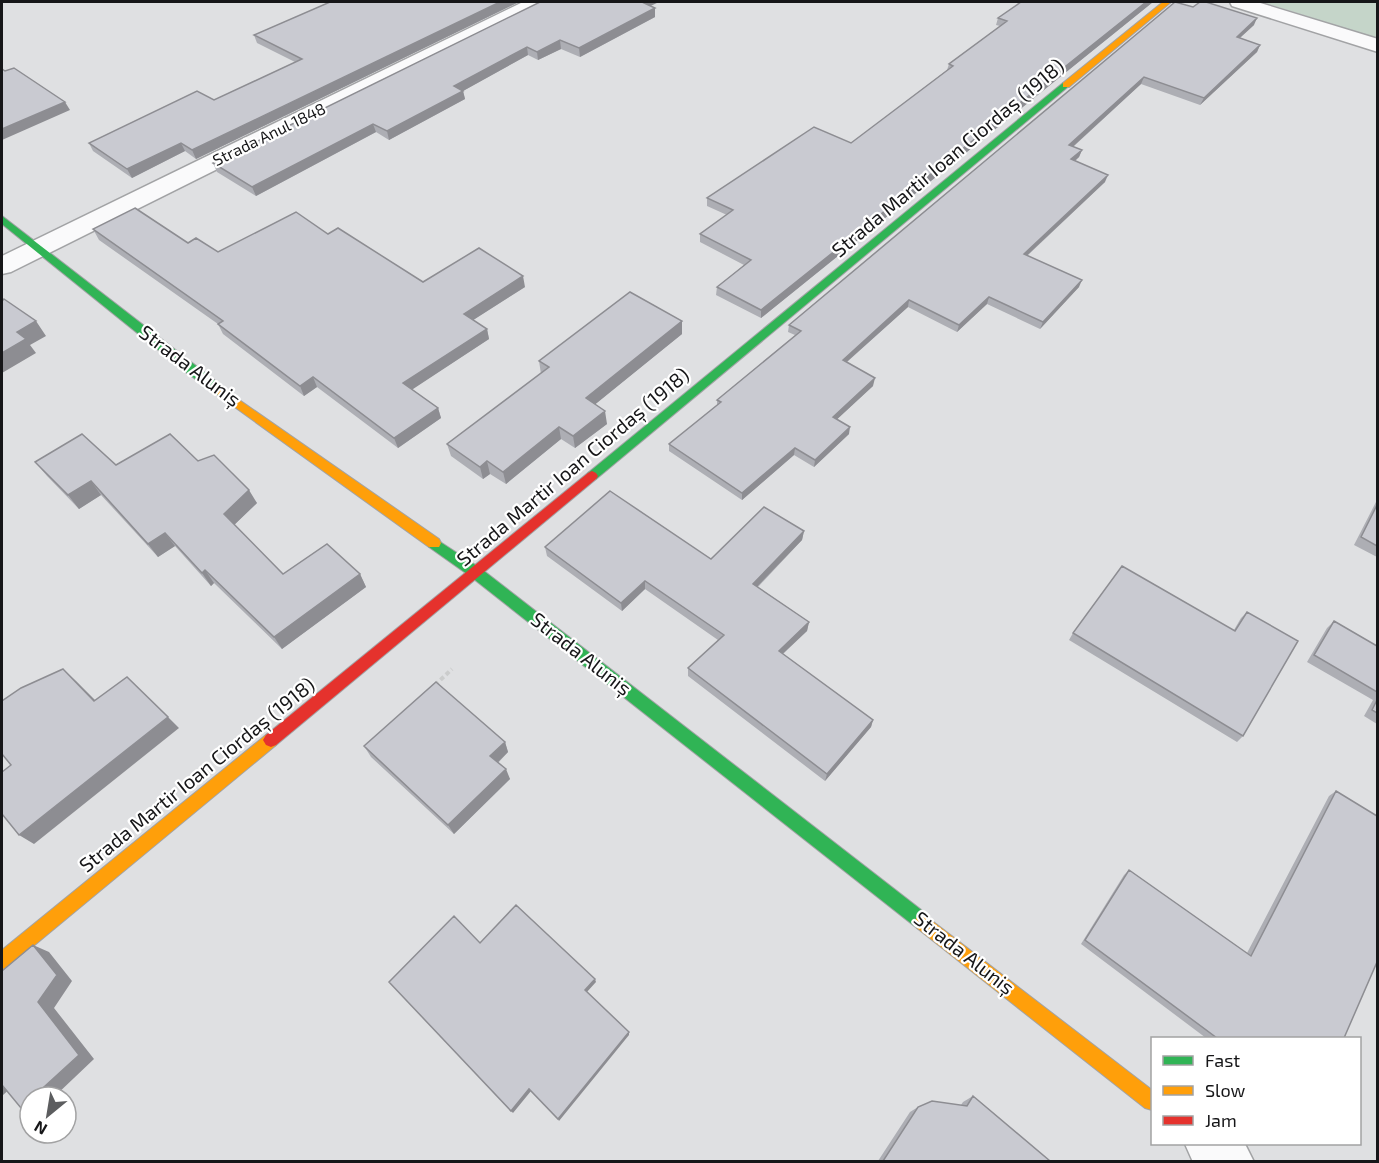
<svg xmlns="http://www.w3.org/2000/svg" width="1379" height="1163" font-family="'Exo 2',sans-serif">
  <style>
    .green { fill: #c5d5c9 }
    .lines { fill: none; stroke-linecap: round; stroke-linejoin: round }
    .street-casing { stroke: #a2a3a5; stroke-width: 3 }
    .fast-casing { stroke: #a2a3a5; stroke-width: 2 }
    .slow-casing { stroke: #a2a3a5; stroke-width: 2 }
    .jam-casing { stroke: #a2a3a5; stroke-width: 2 }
    .path { stroke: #cbcccc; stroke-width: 4; stroke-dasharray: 4.5 3; stroke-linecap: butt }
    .street { fill: #fafafb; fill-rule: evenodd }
    .fast { fill: #30b455; fill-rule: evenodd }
    .slow { fill: #ff9f0a; fill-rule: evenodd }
    .jam { fill: #e5322d; fill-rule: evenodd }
    .wall { fill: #adaeb4 }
    .shaded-wall { fill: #8d8d92 }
    .building { fill: #c9cad1; stroke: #8d8d92; stroke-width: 1.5 }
    .labels { text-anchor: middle; stroke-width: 4.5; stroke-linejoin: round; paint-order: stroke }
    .far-street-label { font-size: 16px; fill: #161618; stroke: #fff }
    .street-label { font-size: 20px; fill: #161618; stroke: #fff }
  </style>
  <rect width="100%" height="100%" fill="#dfe0e2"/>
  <path class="green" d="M 1262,2 L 1377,2 L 1377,38 Z"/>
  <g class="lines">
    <defs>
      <path id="street" d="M 523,2 L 546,2 L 544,6 L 11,272 L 2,274 L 2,256 Z
        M 1230,2 L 1257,2 L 1378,39 L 1378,52 L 1232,6 Z
        M 1185,1144 L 1245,1144 L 1254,1162 L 1193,1162 Z"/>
      <path id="fast" d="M 1063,83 L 1070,85 L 596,479 L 588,479 L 586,476 L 588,473 Z
        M 2,216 L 226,389 L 228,392 L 226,395 L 218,395 L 187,373 L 2,224 Z
        M 434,538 L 480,568 L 929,916 L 931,922 L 929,928 L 923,930 L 917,928 L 470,576 L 429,547 L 427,543 L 429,539 Z"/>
      <path id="slow" d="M 1163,2 L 1171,2 L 1069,87 L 1063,87 L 1063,83 Z
        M 222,388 L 439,539 L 441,543 L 439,547 L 429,547 L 218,395 L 216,392 Z
        M 271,733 L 276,735 L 279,740 L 276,745 L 8,967 L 2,969 L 2,950 L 266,735 Z
        M 923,914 L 1152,1090 L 1152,1110 L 1145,1108 L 917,928 L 915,922 L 917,916 Z"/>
      <path id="jam" d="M 592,471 L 596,473 L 598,476 L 596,479 L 276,745 L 271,747 L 266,745 L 263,740 L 266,735 L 588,473 Z"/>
    </defs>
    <use href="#street" class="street-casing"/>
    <use href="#fast" class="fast-casing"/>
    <use href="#slow" class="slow-casing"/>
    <use href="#jam" class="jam-casing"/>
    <path class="path" d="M 435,685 L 452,669"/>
    <use href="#street" class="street"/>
    <use href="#fast" class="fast"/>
    <use href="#slow" class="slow"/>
    <use href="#jam" class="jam"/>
  </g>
  <path class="wall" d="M 330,2 L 519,2 L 196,159 L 185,151 L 132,178 L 93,151 L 89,143 L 214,100 L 295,62 L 257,43 L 254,35 Z
    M 540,2 L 650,6 L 655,8 L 655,17 L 580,57 L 561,49 L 538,60 L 528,55 L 463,91 L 465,99 L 389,140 L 376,132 L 256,196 L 217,172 L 213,163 Z
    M 1021,2 L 1153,2 L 761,318 L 716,295 L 717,287 L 744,265 L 700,242 L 700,234 L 727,215 L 707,206 L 707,198 L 851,143 L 947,70 L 949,64 L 1000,26 L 996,25 L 998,18 Z
    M 1175,2 L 1254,25 L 1240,38 L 1260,45 L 1257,52 L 1200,105 L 1141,84 L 1073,147 L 1082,150 L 1079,157 L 1075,161 L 1105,182 L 1027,256 L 1079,287 L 1040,329 L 987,304 L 957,332 L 908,307 L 847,362 L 873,386 L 837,419 L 849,434 L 814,467 L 794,455 L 742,500 L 669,451 L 669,444 L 717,405 L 717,400 L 795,335 L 788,332 L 789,325 Z
    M 93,229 L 188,243 L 218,252 L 328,234 L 423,282 L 525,287 L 473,320 L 487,329 L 489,339 L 412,389 L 438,408 L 441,418 L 398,448 L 317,387 L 304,396 L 223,334 L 218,324 L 99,240 Z
    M 682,321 L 682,334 L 595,404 L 607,424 L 575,448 L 561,439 L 506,484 L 490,474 L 483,479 L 451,456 L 447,444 L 541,374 L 539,361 Z
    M 198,461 L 257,503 L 234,525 L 283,574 L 360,574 L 366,587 L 282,649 L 214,583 L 211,586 L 175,546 L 158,557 L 101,495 L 79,509 L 47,476 L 35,462 L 116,465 Z
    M 1377,500 L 1377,557 L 1354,545 Z
    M 804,531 L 802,540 L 758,587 L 809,622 L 807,631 L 783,654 L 873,720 L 871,727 L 825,781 L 688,676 L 688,668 L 718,640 L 645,589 L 622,611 L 547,556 L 545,547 L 711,559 Z
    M 1247,612 L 1243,736 L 1237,742 L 1069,640 L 1073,633 L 1234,630 L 1241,618 Z
    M 1334,621 L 1377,646 L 1377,724 L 1364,716 L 1373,700 L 1307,662 L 1327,628 Z
    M 505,742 L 508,752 L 498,763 L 510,779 L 454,834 L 371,757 L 364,746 Z
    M 1336,791 L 1344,1038 L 1206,1038 L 1081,944 L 1124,875 L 1129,870 L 1247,953 L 1329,796 Z
    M 973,1096 L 1050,1161 L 878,1161 L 910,1112 L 918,1107 L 961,1105 L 963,1102 Z"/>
  <path class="shaded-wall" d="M 500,2 L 519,2 L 196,159 L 192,150 Z
    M 643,2 L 659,2 L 642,10 Z
    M 1146,2 L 1153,2 L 761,318 L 761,310 Z
    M 655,8 L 655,17 L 580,57 L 579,48 Z
    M 1257,18 L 1254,25 L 1233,44 L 1237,37 Z
    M 560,40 L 561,49 L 538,60 L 537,52 Z
    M 1260,45 L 1257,52 L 1200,105 L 1204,98 Z
    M 527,47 L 528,55 L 463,91 L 465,99 L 389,140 L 387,131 L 454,86 Z
    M 1144,77 L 1141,84 L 1067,152 L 1069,145 Z
    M 65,102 L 70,110 L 2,140 L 2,129 Z
    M 373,124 L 376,132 L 256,196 L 252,187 Z
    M 181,143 L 185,151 L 132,178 L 127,169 Z
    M 1082,150 L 1079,157 L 1068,167 L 1071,159 Z
    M 1108,175 L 1105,182 L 1021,261 L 1024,254 Z
    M 523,276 L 525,287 L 467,324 L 464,314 Z
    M 1082,280 L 1079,287 L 1040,329 L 1043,322 Z
    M 989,297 L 987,304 L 957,332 L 959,325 Z
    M 909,300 L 908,307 L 841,367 L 843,360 Z
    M 36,321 L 46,336 L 30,345 L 36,353 L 2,373 L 2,353 L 17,332 Z
    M 682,321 L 682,334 L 587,411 L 586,398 Z
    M 487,329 L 489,339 L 407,393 L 403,383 Z
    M 313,377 L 317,387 L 304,396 L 300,386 Z
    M 875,378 L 873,386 L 832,424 L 833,417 Z
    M 438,408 L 441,418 L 398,448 L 394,438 Z
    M 605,411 L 607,424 L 575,448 L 573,436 Z
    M 559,427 L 561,439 L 506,484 L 503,472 Z
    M 850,427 L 849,434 L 814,467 L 815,460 Z
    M 795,448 L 794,455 L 742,500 L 742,493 Z
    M 487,461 L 490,474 L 483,479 L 480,467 Z
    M 91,481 L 101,495 L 79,509 L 68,495 Z
    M 249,490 L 257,503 L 232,527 L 224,514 Z
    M 804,531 L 802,540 L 752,592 L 753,584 Z
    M 165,533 L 175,546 L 158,557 L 148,544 Z
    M 205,570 L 214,583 L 211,586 L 202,573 Z
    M 360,574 L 366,587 L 282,649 L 274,637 Z
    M 645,581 L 645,589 L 622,611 L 621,603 Z
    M 809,622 L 807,631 L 777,659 L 779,651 Z
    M 63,669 L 76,681 L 107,712 L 94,701 Z
    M 168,717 L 179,728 L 34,844 L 19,835 Z
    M 873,720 L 871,727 L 825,781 L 827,774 Z
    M 505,742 L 508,752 L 494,766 L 490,756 Z
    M 506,769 L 510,779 L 454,834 L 448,825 Z
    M 33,945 L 49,952 L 72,981 L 54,1008 L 94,1059 L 54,1097 L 33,1097 Z
    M 595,979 L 596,982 L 586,993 L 585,990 Z
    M 629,1032 L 629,1035 L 559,1121 L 558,1119 Z
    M 2,1081 L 15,1084 L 2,1096 Z
    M 529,1089 L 531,1091 L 513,1113 L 511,1111 Z
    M 30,1100 L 30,1109 L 21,1108 Z"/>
  <path class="building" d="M 330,2 L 500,2 L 192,150 L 181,143 L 127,169 L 89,143 L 197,91 L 214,100 L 302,59 L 254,35 Z
    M 540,2 L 643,2 L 642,2 L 655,8 L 579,48 L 560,40 L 537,52 L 527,47 L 454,86 L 463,91 L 387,131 L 373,124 L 252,187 L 213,163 Z
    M 1021,2 L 1146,2 L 761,310 L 717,287 L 751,260 L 700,234 L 733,210 L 707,198 L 814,127 L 851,143 L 953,66 L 949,64 L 1007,21 L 998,18 Z
    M 1175,2 L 1193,7 L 1200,2 L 1206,2 L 1257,18 L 1237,37 L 1260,45 L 1204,98 L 1144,77 L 1069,145 L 1082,150 L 1071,159 L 1108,175 L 1024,254 L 1082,280 L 1043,322 L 989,297 L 959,325 L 909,300 L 843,360 L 875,378 L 833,417 L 850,427 L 815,460 L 795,448 L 742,493 L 669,444 L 721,402 L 717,400 L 801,331 L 789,325 Z
    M 14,68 L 65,102 L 2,129 L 2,69 L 5,71 Z
    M 135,208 L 188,243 L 196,238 L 218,252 L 296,212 L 328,234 L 338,228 L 423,282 L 479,248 L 523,276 L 464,314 L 487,329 L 403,383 L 438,408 L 394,438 L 313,377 L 300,386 L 218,324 L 223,321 L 93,229 Z
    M 630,292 L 682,321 L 586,398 L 605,411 L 573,436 L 559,427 L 503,472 L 487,461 L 480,467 L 447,444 L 549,367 L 539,361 Z
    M 4,299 L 36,321 L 17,332 L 26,339 L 2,353 L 2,301 Z
    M 82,434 L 116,465 L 170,434 L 198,461 L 214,455 L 249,490 L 224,514 L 283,574 L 327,544 L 360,574 L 274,637 L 205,570 L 202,573 L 165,533 L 148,544 L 91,481 L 68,495 L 35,462 Z
    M 610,491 L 711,559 L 764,507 L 804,531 L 753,584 L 809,622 L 779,651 L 873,720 L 827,774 L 688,668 L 724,635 L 645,581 L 621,603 L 545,547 Z
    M 1377,505 L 1377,546 L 1361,537 Z
    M 1122,566 L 1235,631 L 1247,612 L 1298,641 L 1243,736 L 1073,633 Z
    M 1334,621 L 1377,646 L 1377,692 L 1314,655 Z
    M 63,669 L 94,701 L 127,677 L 168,717 L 19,835 L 2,814 L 2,772 L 11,765 L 2,754 L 2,701 L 21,688 Z
    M 436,682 L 505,742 L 490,756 L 506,769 L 448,825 L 364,746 Z
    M 1377,700 L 1377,713 L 1372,710 Z
    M 1336,791 L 1377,816 L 1377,962 L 1344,1038 L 1217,1038 L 1085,940 L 1129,870 L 1251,956 Z
    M 516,905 L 595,979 L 585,990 L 629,1032 L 558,1119 L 529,1089 L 511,1111 L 389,982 L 454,916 L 480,943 Z
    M 33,945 L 57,975 L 38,1002 L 79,1055 L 33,1097 L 30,1097 L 30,1100 L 21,1108 L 2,1085 L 2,971 Z
    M 973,1096 L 1050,1161 L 883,1161 L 918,1107 L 932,1101 L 967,1106 Z"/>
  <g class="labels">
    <g class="far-street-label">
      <text transform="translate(269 134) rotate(-26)" y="6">Strada Anul 1848</text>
    </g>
    <g class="street-label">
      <text transform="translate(948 158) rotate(-40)" y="7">Strada Martir Ioan Ciordaș (1918)</text>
      <text transform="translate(190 366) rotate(37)" y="7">Strada Aluniș</text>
      <text transform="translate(573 467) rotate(-40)" y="7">Strada Martir Ioan Ciordaș (1918)</text>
      <text transform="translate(581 654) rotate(38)" y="7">Strada Aluniș</text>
      <text transform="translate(197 775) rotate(-39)" y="7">Strada Martir Ioan Ciordaș (1918)</text>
      <text transform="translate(964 953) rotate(38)" y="7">Strada Aluniș</text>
    </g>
  </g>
  <rect width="1379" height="1163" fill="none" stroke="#161618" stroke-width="6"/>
  <rect x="1151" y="1037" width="210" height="108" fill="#ffffff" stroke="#a2a2a3" stroke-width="1.5"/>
  <rect x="1163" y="1056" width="30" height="9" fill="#30b455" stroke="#a2a2a3" stroke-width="1.5"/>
  <text x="1205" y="1067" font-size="18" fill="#161618">Fast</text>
  <rect x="1163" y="1086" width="30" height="9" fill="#ff9f0a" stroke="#a2a2a3" stroke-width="1.5"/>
  <text x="1205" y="1097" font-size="18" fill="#161618">Slow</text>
  <rect x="1163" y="1116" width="30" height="9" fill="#e5322d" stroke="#a2a2a3" stroke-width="1.5"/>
  <text x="1205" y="1127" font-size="18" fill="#161618">Jam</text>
  <g transform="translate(48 1115) rotate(210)"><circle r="28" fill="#ffffff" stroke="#a2a2a3" stroke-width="1.5"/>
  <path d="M0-4.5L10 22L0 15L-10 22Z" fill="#5c5d5f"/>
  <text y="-9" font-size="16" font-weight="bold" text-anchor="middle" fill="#161618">N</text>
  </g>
</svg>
